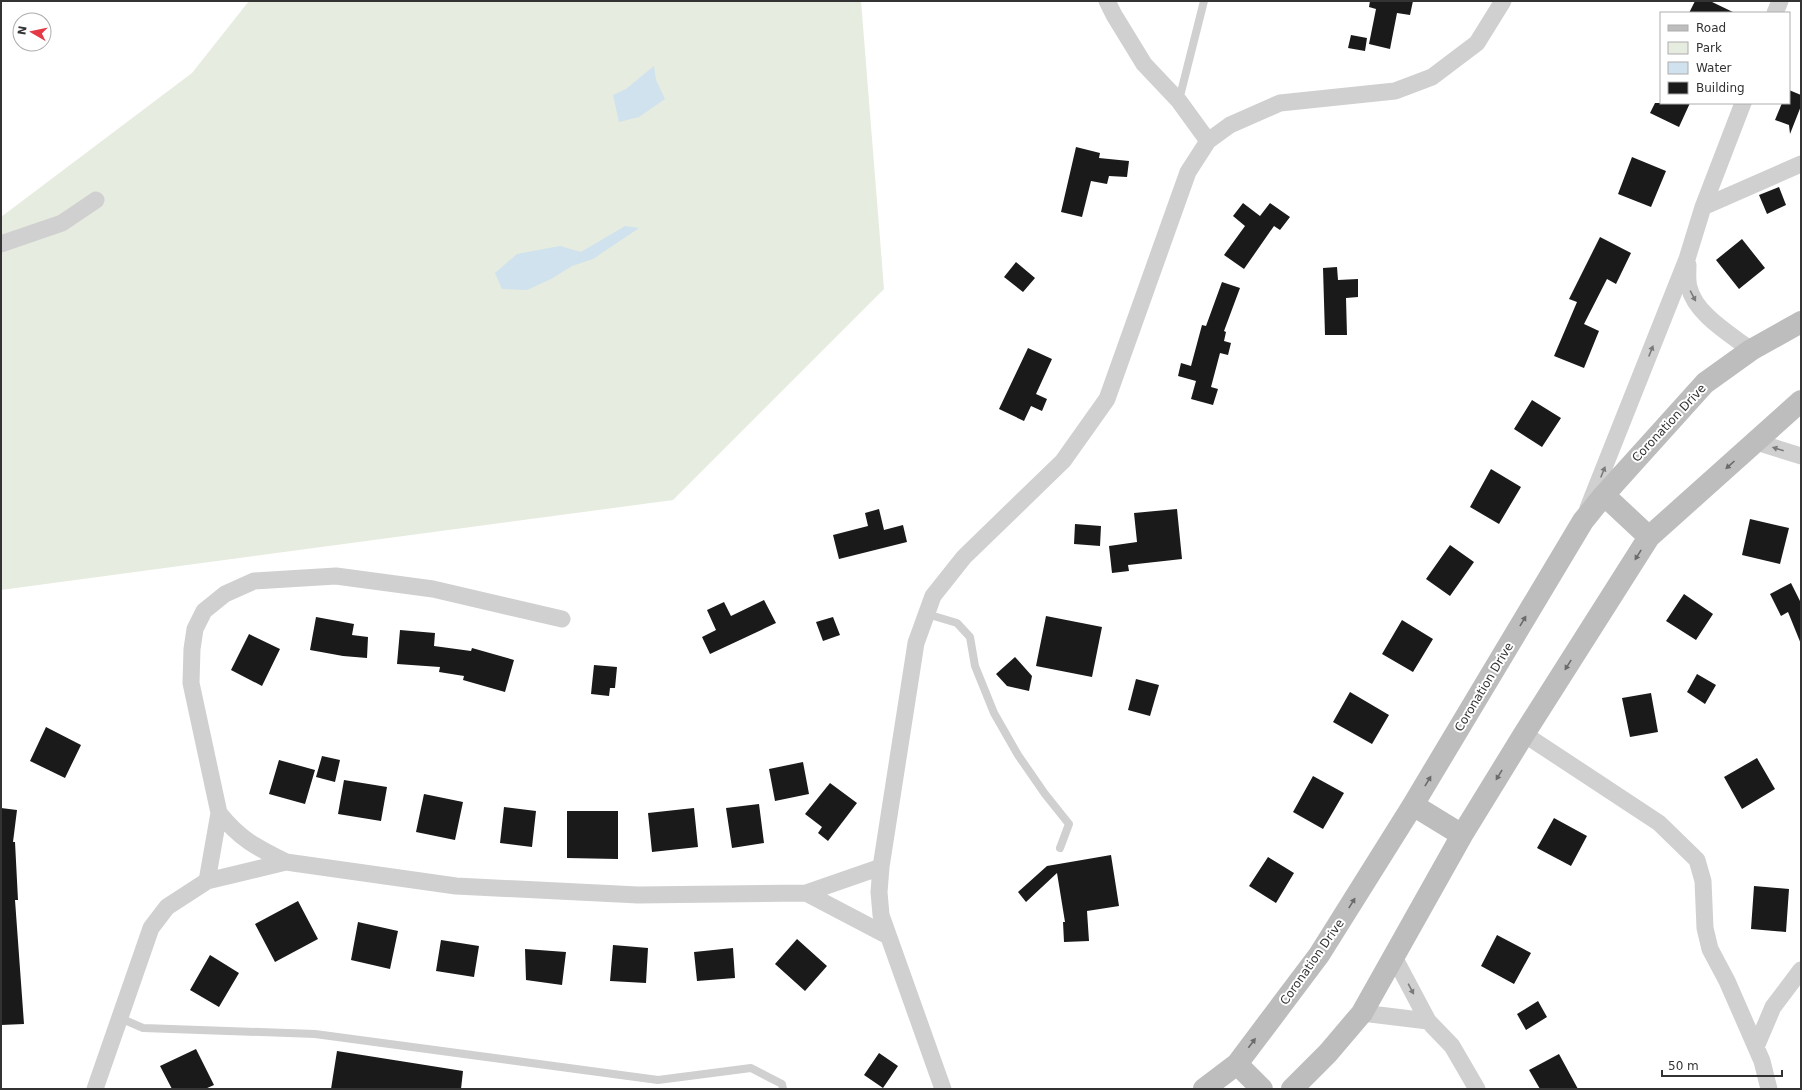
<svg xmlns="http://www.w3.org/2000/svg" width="1802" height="1090" font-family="'DejaVu Sans',sans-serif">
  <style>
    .green { fill: #e6ecdf }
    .water { fill: #cfe2ee }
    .building { fill: #1a1a1a }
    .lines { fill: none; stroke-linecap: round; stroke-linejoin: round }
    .lane { stroke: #d0d0d0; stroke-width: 8 }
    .street { stroke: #d0d0d0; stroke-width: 17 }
    .secondary { stroke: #bdbdbd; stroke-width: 22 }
    .oneway { fill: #7a7a7a }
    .oneway2 { fill: #6a6a6a }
    .labels { text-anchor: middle; stroke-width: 4; stroke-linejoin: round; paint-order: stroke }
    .street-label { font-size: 12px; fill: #333; stroke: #fff }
  </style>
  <rect width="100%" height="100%" fill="#fff"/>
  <path class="green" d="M 249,1 L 861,1 L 884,289 L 673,500 L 1,590 L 1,217 L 192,73 Z"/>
  <path class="water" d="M 654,66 L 656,80 L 665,99 L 639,117 L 619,122 L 613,95 L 626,89 Z
    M 625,226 L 639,228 L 593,259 L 572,266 L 551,279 L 527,290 L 502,289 L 495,273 L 517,254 L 560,246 L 581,252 Z"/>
  <path class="building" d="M 1370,1 L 1413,1 L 1410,15 L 1397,13 L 1390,49 L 1369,44 L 1376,9 L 1369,7 Z
    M 1695,1 L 1710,1 L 1735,13 L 1689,13 Z
    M 1351,35 L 1367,38 L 1365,51 L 1348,48 Z
    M 1789,90 L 1801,95 L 1801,106 L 1790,134 L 1789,125 L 1775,120 L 1782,103 L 1789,103 Z
    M 1655,103 L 1690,103 L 1679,127 L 1650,113 Z
    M 1076,147 L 1100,153 L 1099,158 L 1129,161 L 1127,177 L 1109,176 L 1107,184 L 1091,181 L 1082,217 L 1061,212 Z
    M 1632,157 L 1666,171 L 1651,207 L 1618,194 Z
    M 1779,187 L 1786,205 L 1767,214 L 1759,195 Z
    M 1243,203 L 1260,216 L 1270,203 L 1290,217 L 1280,230 L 1274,226 L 1244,269 L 1224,255 L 1245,226 L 1233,216 Z
    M 1600,237 L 1631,253 L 1616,284 L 1607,279 L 1584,324 L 1599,331 L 1584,368 L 1554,356 L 1577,302 L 1569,299 Z
    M 1742,239 L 1765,268 L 1739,289 L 1716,260 Z
    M 1016,262 L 1035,278 L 1023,292 L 1004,277 Z
    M 1337,267 L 1338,280 L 1358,279 L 1358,297 L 1346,298 L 1347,335 L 1325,335 L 1323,268 Z
    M 1222,282 L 1240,288 L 1224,331 L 1226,332 L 1224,341 L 1231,343 L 1228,355 L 1220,353 L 1211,387 L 1218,389 L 1213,405 L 1191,399 L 1196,381 L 1178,376 L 1181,363 L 1191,366 L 1202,325 L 1206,326 Z
    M 1028,348 L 1052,359 L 1036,394 L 1047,399 L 1042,411 L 1031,406 L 1024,421 L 999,409 Z
    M 1532,400 L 1561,418 L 1542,447 L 1514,429 Z
    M 1491,469 L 1521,487 L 1499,524 L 1470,507 Z
    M 879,509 L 884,530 L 903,525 L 907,542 L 839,559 L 833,535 L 868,526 L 865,513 Z
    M 1177,509 L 1182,559 L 1128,565 L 1129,571 L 1112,573 L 1109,546 L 1137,542 L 1134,513 Z
    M 1750,519 L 1789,528 L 1780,564 L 1742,555 Z
    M 1075,524 L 1101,526 L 1100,546 L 1074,544 Z
    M 1450,545 L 1474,562 L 1450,596 L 1426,579 Z
    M 1791,583 L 1801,603 L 1801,644 L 1788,612 L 1781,616 L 1770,594 Z
    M 1684,594 L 1713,614 L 1696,640 L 1666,621 Z
    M 764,600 L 776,623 L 710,654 L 702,637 L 716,630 L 707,610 L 724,602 L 731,616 Z
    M 1046,616 L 1102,627 L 1092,677 L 1036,666 Z
    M 316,617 L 354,624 L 352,635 L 368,637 L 367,658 L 343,656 L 310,650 Z
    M 833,617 L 840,635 L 823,641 L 816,622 Z
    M 1402,620 L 1433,639 L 1413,672 L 1382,654 Z
    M 400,630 L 435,633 L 434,646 L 471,651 L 472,648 L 514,660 L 505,692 L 463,680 L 464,676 L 439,672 L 440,667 L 397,664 Z
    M 249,634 L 280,649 L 262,686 L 231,670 Z
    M 1015,657 L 1032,676 L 1029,691 L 1007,686 L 996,674 Z
    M 594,665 L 617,667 L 615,688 L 610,688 L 609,696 L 591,694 Z
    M 1697,674 L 1716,685 L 1705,704 L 1687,692 Z
    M 1136,679 L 1159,685 L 1150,716 L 1128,710 Z
    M 1350,692 L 1389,715 L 1372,744 L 1333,722 Z
    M 1651,693 L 1658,732 L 1630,737 L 1622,698 Z
    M 46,727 L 81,745 L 65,778 L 30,761 Z
    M 322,756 L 340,760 L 335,782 L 316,777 Z
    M 1757,758 L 1775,789 L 1742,809 L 1724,777 Z
    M 279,760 L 315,770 L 305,804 L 269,794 Z
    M 803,762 L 809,794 L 775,801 L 769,769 Z
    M 1313,776 L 1344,793 L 1323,829 L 1293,812 Z
    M 344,780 L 387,787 L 381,821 L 338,814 Z
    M 830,783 L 857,803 L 828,841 L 818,833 L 822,827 L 805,814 Z
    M 424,794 L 463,802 L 455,840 L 416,832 Z
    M 759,804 L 764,843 L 732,848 L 726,808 Z
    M 504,807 L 536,811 L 532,847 L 500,843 Z
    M 1,808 L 17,810 L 13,842 L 15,842 L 18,900 L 15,900 L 24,1024 L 1,1025 Z
    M 694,808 L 698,847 L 652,852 L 648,813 Z
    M 567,811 L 618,811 L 618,859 L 567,858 Z
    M 1554,818 L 1587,836 L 1571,866 L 1537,848 Z
    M 1111,855 L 1119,906 L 1087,911 L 1089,941 L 1064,942 L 1063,922 L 1065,922 L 1057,873 L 1026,902 L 1018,892 L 1047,866 Z
    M 1268,857 L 1294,873 L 1276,903 L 1249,886 Z
    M 1754,886 L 1789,889 L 1786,932 L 1751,929 Z
    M 298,901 L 318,939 L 275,962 L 255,924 Z
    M 358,922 L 398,931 L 390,969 L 351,960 Z
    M 1497,935 L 1531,953 L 1514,984 L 1481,966 Z
    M 797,939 L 827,966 L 805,991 L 775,964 Z
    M 441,940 L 479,946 L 474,977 L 436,971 Z
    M 613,945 L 648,948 L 646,983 L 610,981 Z
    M 733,948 L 735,978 L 697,981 L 694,952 Z
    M 525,949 L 566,952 L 562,985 L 526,980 Z
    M 210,955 L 239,973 L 219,1007 L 190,990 Z
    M 1538,1001 L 1547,1017 L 1526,1030 L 1517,1014 Z
    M 196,1049 L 214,1085 L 205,1089 L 172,1089 L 160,1066 Z
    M 337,1051 L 463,1071 L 461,1089 L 331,1089 Z
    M 879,1053 L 898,1066 L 883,1088 L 864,1075 Z
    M 1559,1054 L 1578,1089 L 1540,1089 L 1529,1070 Z"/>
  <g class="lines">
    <path class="lane" d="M 1179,100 L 1204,1
      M 927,614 L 957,623 L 970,637 L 975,666 L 994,713 L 1018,755 L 1045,794 L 1069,824 L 1060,848
      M 120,1018 L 143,1028 L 315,1034 L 658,1080 L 751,1068 L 782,1084 L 783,1089"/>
    <path class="street" d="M 1107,1 L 1114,15 L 1144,64 L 1179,101 L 1208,141
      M 1775,13 L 1780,1
      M 1703,207 L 1801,164
      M 1,244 L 62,223 L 96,200
      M 1688,265 C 1688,272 1687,280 1689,287 C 1695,314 1730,334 1751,350
      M 1756,442 L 1801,456
      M 1588,508 L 1687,259 L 1703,207 L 1743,103
      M 1524,734 L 1659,823 L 1697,860 L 1703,881 L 1705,928 L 1710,949 L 1727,981 L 1762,1061 L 1769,1089
      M 286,862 C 256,847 241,840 219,813 L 191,683 L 192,649 L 195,629 L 204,611 L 225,594 L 254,581 L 336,576 L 433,589 L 562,619
      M 207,881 L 219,813
      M 806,893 L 881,867
      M 1394,957 L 1428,1021 L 1452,1046 L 1477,1089
      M 1362,1013 L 1428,1021
      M 1756,1047 L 1773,1007 L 1801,970
      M 95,1089 L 151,928 L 167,907 L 207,881 L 286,862 L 456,886 L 638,895 L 806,893 L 888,936
      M 943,1089 L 881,915 L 879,892 L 881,867 L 916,643 L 933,596 L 964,557 L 1063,461 L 1107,399 L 1188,172 L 1208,141 L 1230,125 L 1280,103 L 1395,91 L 1432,77 L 1477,43 L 1503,1"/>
    <path class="secondary" d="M 1604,495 L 1649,537
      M 1413,805 L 1462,835
      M 1237,1064 L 1262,1089
      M 1204,1089 L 1237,1064 L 1319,955 L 1413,805 L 1583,521 L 1604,495 L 1705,383 L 1751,350 L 1801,322
      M 1292,1089 L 1328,1053 L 1362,1013 L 1462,835 L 1524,734 L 1649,537 L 1801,401"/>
  </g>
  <defs><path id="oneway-solid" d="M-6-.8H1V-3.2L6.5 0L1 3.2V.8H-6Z"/></defs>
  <g class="oneway">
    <use href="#oneway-solid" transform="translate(1693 296) rotate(62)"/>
    <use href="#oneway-solid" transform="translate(1651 351) rotate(-68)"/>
    <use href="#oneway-solid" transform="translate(1778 449) rotate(-162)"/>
    <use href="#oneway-solid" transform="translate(1603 472) rotate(-68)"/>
    <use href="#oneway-solid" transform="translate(1411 989) rotate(62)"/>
  </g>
  <g class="oneway2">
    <use href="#oneway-solid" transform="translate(1730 465) rotate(138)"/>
    <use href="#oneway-solid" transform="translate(1638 555) rotate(122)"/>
    <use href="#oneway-solid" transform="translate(1523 621) rotate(-59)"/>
    <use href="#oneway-solid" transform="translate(1568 665) rotate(122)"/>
    <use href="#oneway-solid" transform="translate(1499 775) rotate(121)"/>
    <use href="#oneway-solid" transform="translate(1428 781) rotate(-59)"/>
    <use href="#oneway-solid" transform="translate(1352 903) rotate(-58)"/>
    <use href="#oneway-solid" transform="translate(1252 1043) rotate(-53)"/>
  </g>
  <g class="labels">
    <g class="street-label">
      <text transform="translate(1669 423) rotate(-47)" y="4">Coronation Drive</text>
      <text transform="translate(1484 687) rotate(-59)" y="4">Coronation Drive</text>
      <text transform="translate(1312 962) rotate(-55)" y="4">Coronation Drive</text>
    </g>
  </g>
  <rect width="1802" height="1090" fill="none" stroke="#333333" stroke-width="4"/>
  <rect x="1660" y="12" width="130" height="92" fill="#ffffff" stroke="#adadad"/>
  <rect x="1668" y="25" width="20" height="6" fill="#bdbdbd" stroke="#adadad"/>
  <text x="1696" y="32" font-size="12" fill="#333333">Road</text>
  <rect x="1668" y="42" width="20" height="12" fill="#e6ecdf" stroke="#adadad"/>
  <text x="1696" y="52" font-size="12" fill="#333333">Park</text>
  <rect x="1668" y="62" width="20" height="12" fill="#cfe2ee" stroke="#adadad"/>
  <text x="1696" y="72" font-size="12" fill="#333333">Water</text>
  <rect x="1668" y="82" width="20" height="12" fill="#1a1a1a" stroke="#adadad"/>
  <text x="1696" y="92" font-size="12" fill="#333333">Building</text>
  <g transform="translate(32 32) rotate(279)"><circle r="19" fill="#ffffff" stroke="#adadad"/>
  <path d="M0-3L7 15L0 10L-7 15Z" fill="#e63946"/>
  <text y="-6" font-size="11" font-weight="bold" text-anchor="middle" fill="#333333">N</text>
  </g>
  <path d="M1662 1070v6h120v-6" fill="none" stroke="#333333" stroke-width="2"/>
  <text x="1668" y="1070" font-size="12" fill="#333333" stroke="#ffffff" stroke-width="3" paint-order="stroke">50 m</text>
</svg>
